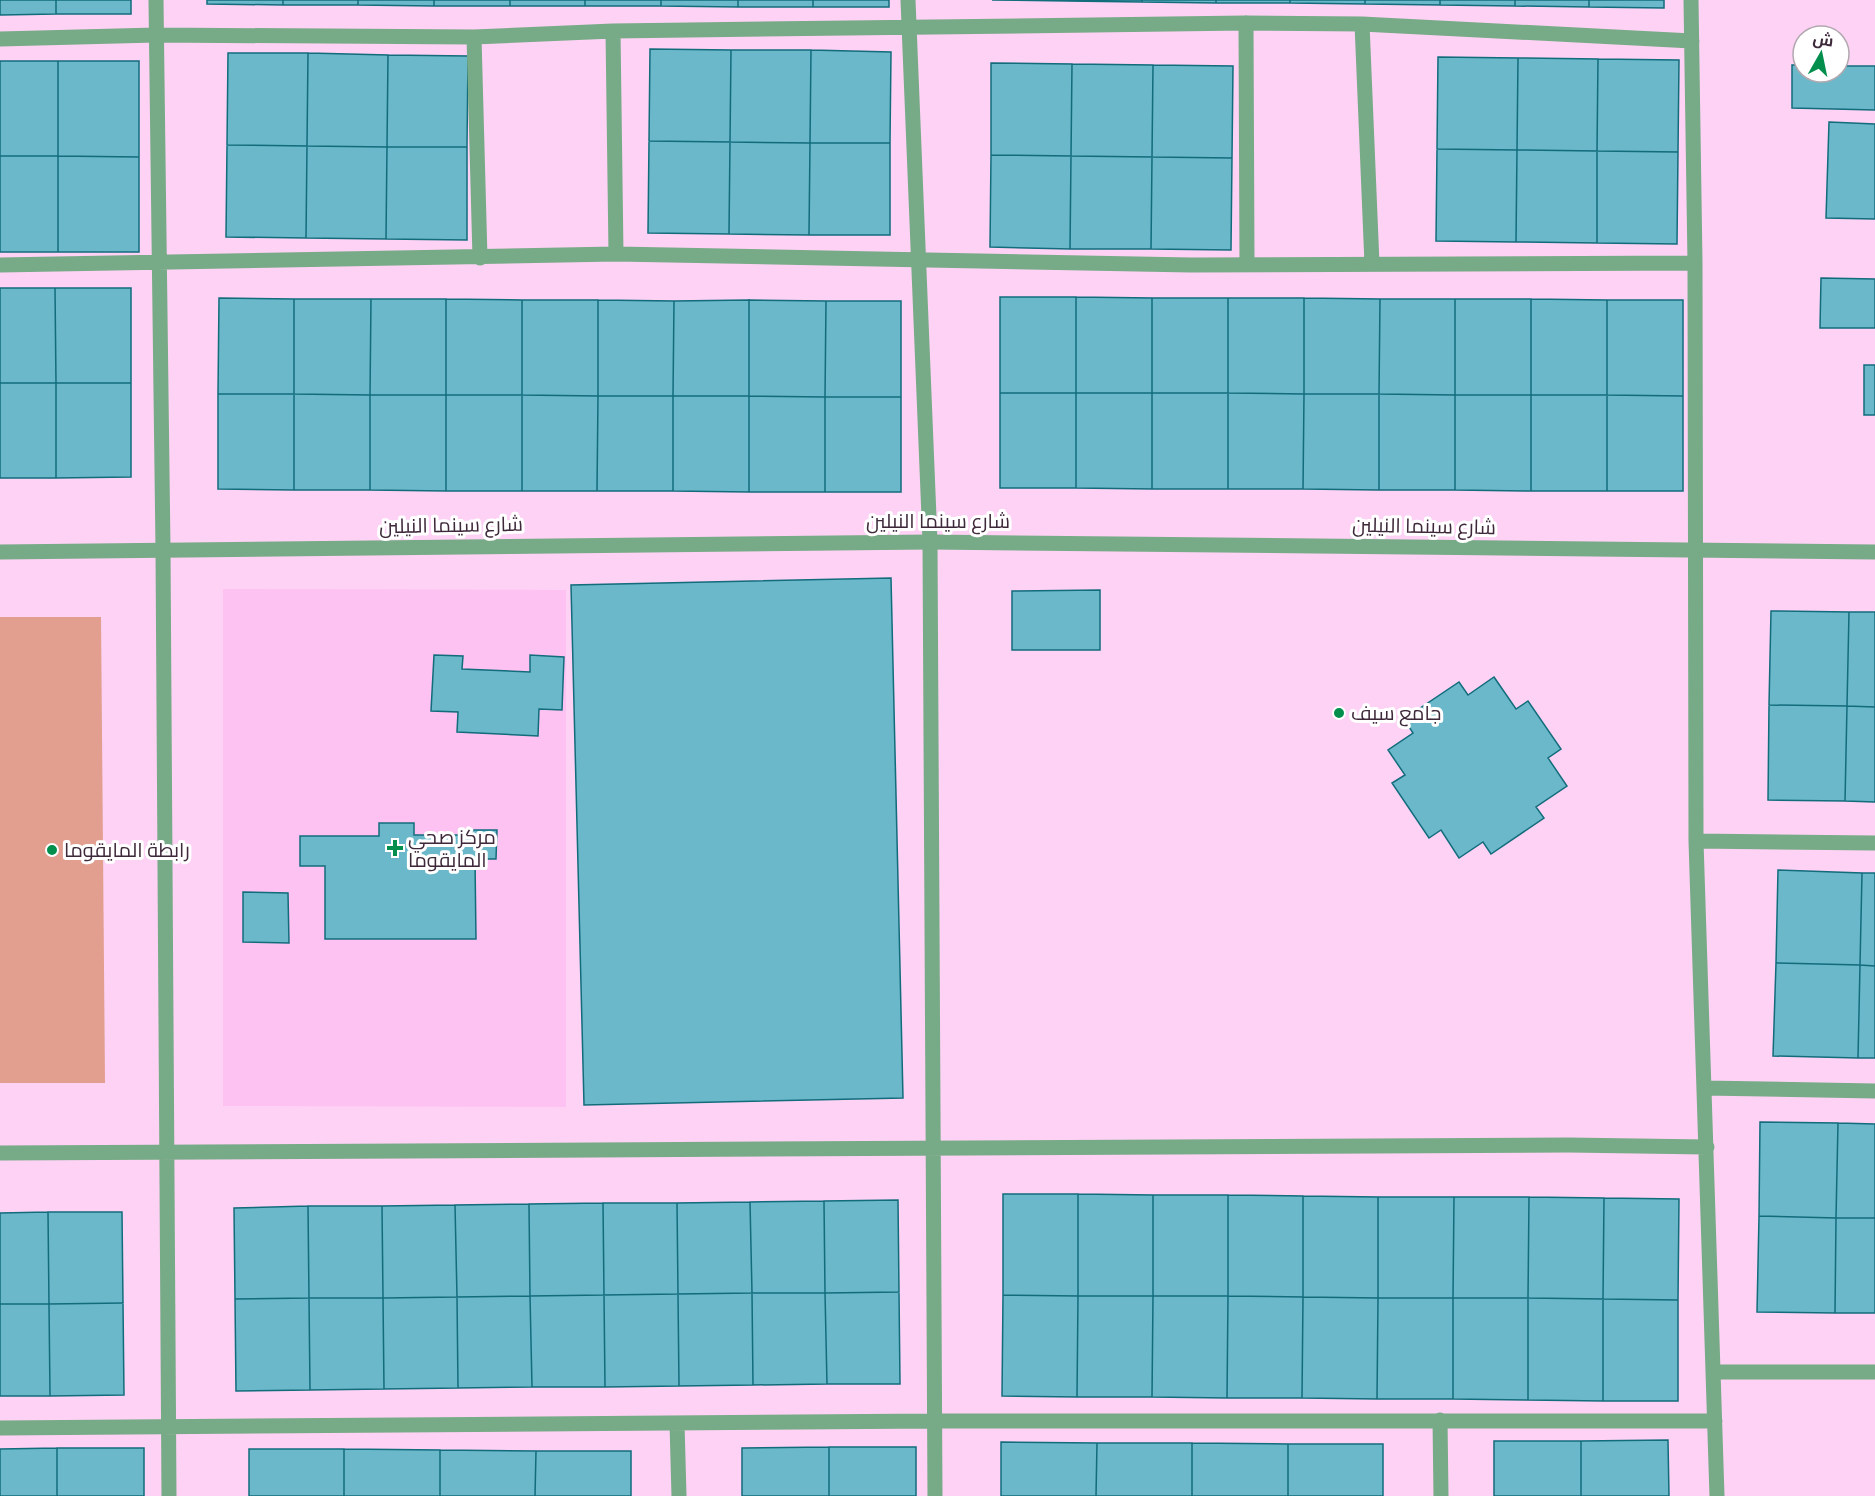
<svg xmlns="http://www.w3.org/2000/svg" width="1875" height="1496" font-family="'Exo 2',Cairo,sans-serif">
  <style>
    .built { fill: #fec2f2 }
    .green { fill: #e29f8f }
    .building { fill: #6ab8c9; stroke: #126c7c; stroke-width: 1.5 }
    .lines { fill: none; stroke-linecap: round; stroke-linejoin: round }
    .minor { stroke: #77aa86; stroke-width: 15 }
    .tertiary { stroke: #77aa86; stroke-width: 15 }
    .poi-dot { fill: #028e4d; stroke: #fff; stroke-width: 2 }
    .labels { text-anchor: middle; stroke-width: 6; stroke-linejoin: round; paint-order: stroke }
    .street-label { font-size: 20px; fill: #3e293a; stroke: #fff }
    .poi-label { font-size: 20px; fill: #3e293a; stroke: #fff; text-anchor: start }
  </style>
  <rect width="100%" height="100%" fill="#fdd2f4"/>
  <path class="built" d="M 223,589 L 566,590 L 566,1107 L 223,1106 Z"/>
  <path class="green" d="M 0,617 L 101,617 L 105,1083 L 0,1083 Z"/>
  <path class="building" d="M 0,0 L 56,0 L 56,14 L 0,15 Z
    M 56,0 L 131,0 L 131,14 L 56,14 Z
    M 207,0 L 283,0 L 283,5 L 207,4 Z
    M 283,0 L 358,0 L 358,5 L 283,5 Z
    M 358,0 L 434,0 L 434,6 L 358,5 Z
    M 434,0 L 510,0 L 510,6 L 434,6 Z
    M 510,0 L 585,0 L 585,6 L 510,6 Z
    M 585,0 L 661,0 L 661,6 L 585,6 Z
    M 661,0 L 738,0 L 738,7 L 661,6 Z
    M 738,0 L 813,0 L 813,7 L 738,7 Z
    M 813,0 L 889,0 L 889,7 L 813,7 Z
    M 992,0 L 1067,0 L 1067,1 Z
    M 1067,0 L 1142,0 L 1142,2 L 1067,1 Z
    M 1142,0 L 1216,0 L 1216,3 L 1142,2 Z
    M 1216,0 L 1290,0 L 1290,3 L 1216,3 Z
    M 1290,0 L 1365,0 L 1365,4 L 1290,3 Z
    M 1365,0 L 1440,0 L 1440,5 L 1365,4 Z
    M 1440,0 L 1515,0 L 1515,6 L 1440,5 Z
    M 1515,0 L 1589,0 L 1589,7 L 1515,6 Z
    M 1589,0 L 1664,0 L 1664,8 L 1589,7 Z
    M 650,49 L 731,50 L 730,142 L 649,141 Z
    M 731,50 L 811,50 L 810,143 L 730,142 Z
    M 811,50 L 891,52 L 890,143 L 810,143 Z
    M 228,53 L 308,53 L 307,146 L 227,145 Z
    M 308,53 L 388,55 L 387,147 L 307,146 Z
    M 388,55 L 468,56 L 467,147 L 387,147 Z
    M 1438,57 L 1518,58 L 1517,150 L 1437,149 Z
    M 1518,58 L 1598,59 L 1597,151 L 1517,150 Z
    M 1598,59 L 1679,60 L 1678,152 L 1597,151 Z
    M 0,61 L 58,61 L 58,156 L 0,156 Z
    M 58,61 L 139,61 L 139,157 L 58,156 Z
    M 991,63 L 1072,64 L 1071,156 L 991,155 Z
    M 1072,64 L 1153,65 L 1152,157 L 1071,156 Z
    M 1153,65 L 1233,66 L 1232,158 L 1152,157 Z
    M 1792,65 L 1803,65 L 1803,72 L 1839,72 L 1839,66 L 1875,66 L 1875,110 L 1792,108 Z
    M 1829,122 L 1875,124 L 1875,219 L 1826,218 Z
    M 649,141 L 730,142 L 729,234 L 648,233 Z
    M 730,142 L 810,143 L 809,235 L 729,234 Z
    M 810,143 L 890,143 L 890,235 L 809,235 Z
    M 227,145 L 307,146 L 306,238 L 226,237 Z
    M 307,146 L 387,147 L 386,239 L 306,238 Z
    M 387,147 L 467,147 L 467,240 L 386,239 Z
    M 1437,149 L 1517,150 L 1516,242 L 1436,241 Z
    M 1517,150 L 1597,151 L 1597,243 L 1516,242 Z
    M 1597,151 L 1678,152 L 1677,244 L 1597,243 Z
    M 991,155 L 1071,156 L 1070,249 L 990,247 Z
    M 0,156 L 58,156 L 58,252 L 0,252 Z
    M 58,156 L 139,157 L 139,252 L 58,252 Z
    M 1071,156 L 1152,157 L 1151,249 L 1070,249 Z
    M 1152,157 L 1232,158 L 1231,250 L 1151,249 Z
    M 1821,278 L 1875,279 L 1875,328 L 1820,328 Z
    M 0,288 L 55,288 L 56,383 L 0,383 Z
    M 55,288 L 131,288 L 131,383 L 56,383 Z
    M 1000,297 L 1076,297 L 1076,393 L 1000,393 Z
    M 1076,297 L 1152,298 L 1152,393 L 1076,393 Z
    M 219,298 L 294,299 L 294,394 L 218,394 Z
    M 1152,298 L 1228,298 L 1228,393 L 1152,393 Z
    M 1228,298 L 1304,298 L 1304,394 L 1228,393 Z
    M 1304,298 L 1380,299 L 1379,394 L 1304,394 Z
    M 294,299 L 371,299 L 370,395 L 294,394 Z
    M 371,299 L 446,299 L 446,395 L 370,395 Z
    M 446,299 L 522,300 L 522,395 L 446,395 Z
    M 1380,299 L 1455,299 L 1455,395 L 1379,394 Z
    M 1455,299 L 1531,299 L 1531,395 L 1455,395 Z
    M 1531,299 L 1607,300 L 1607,395 L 1531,395 Z
    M 522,300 L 598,300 L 598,396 L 522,395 Z
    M 598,300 L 674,301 L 673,396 L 598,396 Z
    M 749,300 L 826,301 L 825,397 L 749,396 Z
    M 749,300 L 749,396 L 673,396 L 674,301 Z
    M 1607,300 L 1683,300 L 1683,396 L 1607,395 Z
    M 826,301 L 901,301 L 901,397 L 825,397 Z
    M 1864,365 L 1875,365 L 1875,415 L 1864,415 Z
    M 0,383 L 56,383 L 56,478 L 0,478 Z
    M 56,383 L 131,383 L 131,477 L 56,478 Z
    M 1000,393 L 1076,393 L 1076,488 L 1000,488 Z
    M 1076,393 L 1152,393 L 1152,489 L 1076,488 Z
    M 1152,393 L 1228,393 L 1228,489 L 1152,489 Z
    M 1228,393 L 1304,394 L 1303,489 L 1228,489 Z
    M 218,394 L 294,394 L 294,490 L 218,489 Z
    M 294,394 L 370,395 L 370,490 L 294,490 Z
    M 1304,394 L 1379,394 L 1379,490 L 1303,489 Z
    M 1379,394 L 1455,395 L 1455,490 L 1379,490 Z
    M 370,395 L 446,395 L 446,491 L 370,490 Z
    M 446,395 L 522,395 L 522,491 L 446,491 Z
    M 522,395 L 598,396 L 597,491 L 522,491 Z
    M 1455,395 L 1531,395 L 1531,491 L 1455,490 Z
    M 1531,395 L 1607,395 L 1607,491 L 1531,491 Z
    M 1607,395 L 1683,396 L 1683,491 L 1607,491 Z
    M 598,396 L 673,396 L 673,491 L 597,491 Z
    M 673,396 L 749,396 L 749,492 L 673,491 Z
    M 749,396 L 825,397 L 825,492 L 749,492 Z
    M 825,397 L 901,397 L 901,492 L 825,492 Z
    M 891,578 L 903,1098 L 584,1105 L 571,585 Z
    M 1100,590 L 1100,650 L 1012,650 L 1012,591 Z
    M 1771,611 L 1849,612 L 1847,706 L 1769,705 Z
    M 1849,612 L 1875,612 L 1875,707 L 1847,706 Z
    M 434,655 L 463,656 L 462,669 L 530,672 L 530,655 L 564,657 L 562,710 L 539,709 L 538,736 L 457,732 L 458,712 L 431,711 Z
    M 1494,677 L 1516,709 L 1528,701 L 1561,749 L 1548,758 L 1567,786 L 1536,807 L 1544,818 L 1491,854 L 1483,842 L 1459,858 L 1441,830 L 1429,838 L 1392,783 L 1405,775 L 1388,750 L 1413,733 L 1404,719 L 1459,682 L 1468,695 Z
    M 1769,705 L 1847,706 L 1845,801 L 1768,800 Z
    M 1847,706 L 1875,707 L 1875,802 L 1845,801 Z
    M 379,823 L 414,823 L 414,835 L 472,835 L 472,830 L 497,830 L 496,859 L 475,859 L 476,939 L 325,939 L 325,866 L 300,866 L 300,836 L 379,836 Z
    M 1778,870 L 1862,873 L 1860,965 L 1776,963 Z
    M 1862,873 L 1875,873 L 1875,966 L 1860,965 Z
    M 243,892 L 288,893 L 289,943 L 243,942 Z
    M 1776,963 L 1860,965 L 1858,1058 L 1773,1056 Z
    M 1860,965 L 1875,966 L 1875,1058 L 1858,1058 Z
    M 1760,1122 L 1838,1123 L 1836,1218 L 1759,1216 Z
    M 1838,1123 L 1875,1124 L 1875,1218 L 1836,1218 Z
    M 1003,1194 L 1078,1194 L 1078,1296 L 1003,1295 Z
    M 1078,1194 L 1153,1195 L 1153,1296 L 1078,1296 Z
    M 1153,1195 L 1228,1195 L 1228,1296 L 1153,1296 Z
    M 1228,1195 L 1303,1196 L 1303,1297 L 1228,1296 Z
    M 1303,1196 L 1378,1197 L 1378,1298 L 1303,1297 Z
    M 1378,1197 L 1454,1197 L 1453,1298 L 1378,1298 Z
    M 1454,1197 L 1529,1197 L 1528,1298 L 1453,1298 Z
    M 1529,1197 L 1604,1198 L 1603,1299 L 1528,1298 Z
    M 1604,1198 L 1679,1199 L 1678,1300 L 1603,1299 Z
    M 898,1200 L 899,1292 L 825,1293 L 824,1201 Z
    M 824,1201 L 825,1293 L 752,1293 L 750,1202 Z
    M 750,1202 L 752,1293 L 678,1294 L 677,1203 Z
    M 603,1203 L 677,1203 L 678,1294 L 604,1295 Z
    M 603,1203 L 604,1295 L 530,1296 L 529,1204 Z
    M 529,1204 L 530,1296 L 457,1297 L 455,1205 Z
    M 455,1205 L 457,1297 L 383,1298 L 382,1206 Z
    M 308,1206 L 309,1298 L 235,1299 L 234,1208 Z
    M 308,1206 L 382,1206 L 383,1298 L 309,1298 Z
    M 48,1212 L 49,1304 L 0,1304 L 0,1213 Z
    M 48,1212 L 122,1212 L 123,1303 L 49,1304 Z
    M 1759,1216 L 1836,1218 L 1835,1313 L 1757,1312 Z
    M 1836,1218 L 1875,1218 L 1875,1313 L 1835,1313 Z
    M 899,1292 L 900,1384 L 827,1384 L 825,1293 Z
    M 752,1293 L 753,1385 L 679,1386 L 678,1294 Z
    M 752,1293 L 825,1293 L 827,1384 L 753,1385 Z
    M 678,1294 L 679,1386 L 605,1387 L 604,1295 Z
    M 604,1295 L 605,1387 L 532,1387 L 530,1296 Z
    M 1003,1295 L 1078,1296 L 1077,1397 L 1002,1396 Z
    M 530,1296 L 532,1387 L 458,1388 L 457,1297 Z
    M 1078,1296 L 1153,1296 L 1152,1397 L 1077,1397 Z
    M 1153,1296 L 1228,1296 L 1227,1398 L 1152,1397 Z
    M 1228,1296 L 1303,1297 L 1302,1398 L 1227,1398 Z
    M 457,1297 L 458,1388 L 384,1389 L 383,1298 Z
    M 1303,1297 L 1378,1298 L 1377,1399 L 1302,1398 Z
    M 309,1298 L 383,1298 L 384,1389 L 310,1390 Z
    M 309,1298 L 310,1390 L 236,1391 L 235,1299 Z
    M 1378,1298 L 1453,1298 L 1453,1399 L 1377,1399 Z
    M 1453,1298 L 1528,1298 L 1528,1400 L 1453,1399 Z
    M 1528,1298 L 1603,1299 L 1603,1401 L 1528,1400 Z
    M 1603,1299 L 1678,1300 L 1678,1401 L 1603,1401 Z
    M 123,1303 L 124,1395 L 50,1396 L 49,1304 Z
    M 0,1304 L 49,1304 L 50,1396 L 0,1396 Z
    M 1668,1440 L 1669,1496 L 1581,1496 L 1581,1441 Z
    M 1494,1441 L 1581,1441 L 1581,1496 L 1494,1496 Z
    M 1001,1442 L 1097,1443 L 1096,1496 L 1001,1496 Z
    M 1097,1443 L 1192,1443 L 1192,1496 L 1096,1496 Z
    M 1192,1443 L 1288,1444 L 1288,1496 L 1192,1496 Z
    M 1288,1444 L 1383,1444 L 1383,1496 L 1288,1496 Z
    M 829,1447 L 829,1496 L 742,1496 L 742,1448 Z
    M 829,1447 L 916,1447 L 916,1496 L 829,1496 Z
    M 57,1448 L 57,1496 L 0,1496 L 0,1449 Z
    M 57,1448 L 144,1448 L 144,1496 L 57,1496 Z
    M 249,1449 L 344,1449 L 344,1496 L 249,1496 Z
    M 344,1449 L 440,1450 L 440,1496 L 344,1496 Z
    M 440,1450 L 536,1451 L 535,1496 L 440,1496 Z
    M 536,1451 L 631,1451 L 631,1496 L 535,1496 Z"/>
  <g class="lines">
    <path class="minor" d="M 156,0 L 163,549 L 169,1496
      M 908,0 L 930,542 L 935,1496
      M 1691,0 L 1695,263 L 1696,841 L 1717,1496
      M 1246,23 L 1247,264
      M 1362,24 L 1372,264
      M 613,31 L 616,254
      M 474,37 L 480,258
      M 0,39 L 156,35 L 474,37 L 613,31 L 1246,23 L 1362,24 L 1692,41
      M 0,265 L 616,254 L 1191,265 L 1695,263
      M 1696,841 L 1875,843
      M 1704,1088 L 1875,1091
      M 0,1153 L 1568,1145 L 1707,1147
      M 1713,1372 L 1875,1372
      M 1440,1420 L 1441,1496
      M 677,1423 L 679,1496
      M 0,1428 L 934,1421 L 1715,1421"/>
    <path class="tertiary" d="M 0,552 L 930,542 L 1875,552"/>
  </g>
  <g class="poi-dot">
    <circle cx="1339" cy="713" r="6"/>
    <path d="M392 839h6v6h6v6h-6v6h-6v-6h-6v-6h6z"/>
    <circle cx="52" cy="850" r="6"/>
  </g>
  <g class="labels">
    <g class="street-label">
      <text x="938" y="528">شارع سينما النيلين</text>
      <text transform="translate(451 525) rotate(-1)" y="7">شارع سينما النيلين</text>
      <text transform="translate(1424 526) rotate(1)" y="7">شارع سينما النيلين</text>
    </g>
    <g class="poi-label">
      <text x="1351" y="720">جامع سيف</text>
      <text x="408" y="844">مركز صحي<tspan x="408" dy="23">المايقوما</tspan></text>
      <text x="64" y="857">رابطة المايقوما</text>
    </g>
  </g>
  <g transform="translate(1821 54) rotate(9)"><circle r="28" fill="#ffffff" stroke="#b2a9b0" stroke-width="1.5"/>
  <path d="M0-4.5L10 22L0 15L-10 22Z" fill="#028e4d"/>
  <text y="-9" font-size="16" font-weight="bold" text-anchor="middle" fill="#3e293a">ش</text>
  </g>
</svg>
